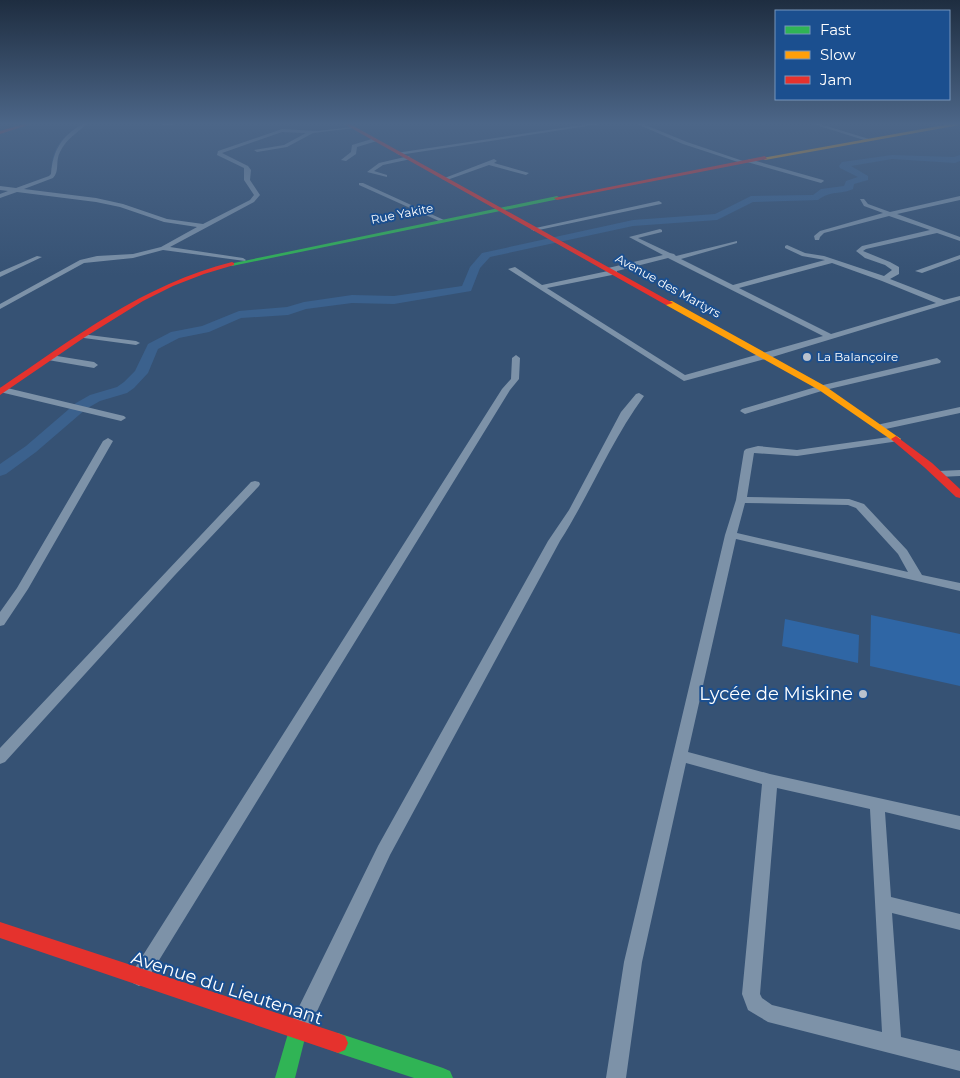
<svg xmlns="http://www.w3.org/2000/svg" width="960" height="1078" font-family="Montserrat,sans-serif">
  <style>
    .green { fill: #2f66a5 }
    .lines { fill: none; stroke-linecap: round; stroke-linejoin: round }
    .stream { stroke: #3b618d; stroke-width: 1 }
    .river { fill: #3b618d; fill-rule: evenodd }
    .street { fill: #7d92a8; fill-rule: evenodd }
    .fast { fill: #30b455; fill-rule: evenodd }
    .slow { fill: #ff9f0a; fill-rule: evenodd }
    .jam { fill: #e5322d; fill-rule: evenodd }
    .poi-dot { fill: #b9c2ce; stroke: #1b4f8f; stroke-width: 2 }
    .labels { text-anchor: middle; stroke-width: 4; stroke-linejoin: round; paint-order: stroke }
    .far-street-label { font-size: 12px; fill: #fff; stroke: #1b4f8f }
    .far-poi-label { font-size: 12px; fill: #fff; stroke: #1b4f8f; text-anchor: start }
    .near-poi-label { font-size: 18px; fill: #fff; stroke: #1b4f8f; text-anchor: end }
    .near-street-label { font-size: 18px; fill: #fff; stroke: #1b4f8f }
  </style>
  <rect width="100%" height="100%" fill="#365274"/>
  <path class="green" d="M 871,615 L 960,634 L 960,686 L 870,666 Z
    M 785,619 L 859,635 L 858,663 L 782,646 Z"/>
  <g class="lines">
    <path class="stream" d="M 52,169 C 53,144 64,138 81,124"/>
    <path class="river" d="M 892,155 L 954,157 L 960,155 L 960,161 L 955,163 L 892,159 L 851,166 L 868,176 L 868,180 L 854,184 L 853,189 C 840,195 831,190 818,200 L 753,202 L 717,220 L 633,226 L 490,257 L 480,268 L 471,291 L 394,304 L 352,303 L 306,309 L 288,315 L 241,318 L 209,332 L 179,338 L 158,349 L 148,373 L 134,388 L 127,393 L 100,401 L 86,409 L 36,452 L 6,474 L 0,476 L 0,464 L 26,446 L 76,403 L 90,395 L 117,387 L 124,382 L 135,371 L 148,344 L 171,332 L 202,326 L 239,311 L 287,307 L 304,302 L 352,295 L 394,296 L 462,286 L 470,267 L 482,253 L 633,220 L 715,214 L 751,196 L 813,195 L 821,189 L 844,186 L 846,181 L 858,177 L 840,168 L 839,166 L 842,162 Z"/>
    <path class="street" d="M 82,124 L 87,124 C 77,133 66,139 60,152 C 55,161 60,171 53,178 L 24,189 L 96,198 L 123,204 L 167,219 L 203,224 L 250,200 L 254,195 L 244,180 L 244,168 L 217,155 L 218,151 L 282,129 L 317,131 L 353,127 L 355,128 L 313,133 L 287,147 L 257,152 L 254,150 L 284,145 L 306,133 L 282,132 L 222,153 L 248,166 L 251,170 L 250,180 L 260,195 L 254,202 L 170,247 L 243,258 L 246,260 L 245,261 L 163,250 L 133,258 L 84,263 L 0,309 L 0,304 L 80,260 L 97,256 L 133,254 L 161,247 L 197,227 L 164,222 L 120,207 L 96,202 L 17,192 L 0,198 L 0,194 L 8,191 L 0,190 L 0,186 L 16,188 L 49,176 L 51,174 C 53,150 61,137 82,124 Z
      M 162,124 L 175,124 L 164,126 Z
      M 588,124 L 600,124 L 399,155 L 396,153 Z
      M 637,124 L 643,124 L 687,142 L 746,162 L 741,163 L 683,144 Z
      M 813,124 L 820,124 L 869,139 L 864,140 Z
      M 375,138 L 377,141 L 357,147 L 356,154 L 346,161 L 341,160 L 351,152 L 352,145 Z
      M 409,156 L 411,159 L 383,165 L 374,171 L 387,175 L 387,177 L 367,172 L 379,163 Z
      M 494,159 L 497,161 L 494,163 L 529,173 L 526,175 L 489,165 L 447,180 L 442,179 Z
      M 749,159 L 823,180 L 824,181 L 821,183 L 747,162 Z
      M 359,183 L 363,183 L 444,220 L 439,221 L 359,185 Z
      M 960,196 L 960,200 L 897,214 L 960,237 L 960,241 L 937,233 L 866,249 L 863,251 L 890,262 L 899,267 L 899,274 L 890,279 L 944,300 L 960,296 L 960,300 L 769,358 L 684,381 L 508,269 L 515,267 L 542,285 L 608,271 L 608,268 L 663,255 L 629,237 L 660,229 L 662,230 L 662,232 L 638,238 L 670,253 L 674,254 L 676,256 L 737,241 L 737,243 L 681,259 L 733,285 L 825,260 L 802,256 L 785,248 L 785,246 L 787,245 L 805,253 L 824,256 L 884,276 L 892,270 L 885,265 L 865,258 L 856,251 L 862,246 L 930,230 L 889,216 L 824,233 L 820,237 L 819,240 L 815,240 L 814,236 L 820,231 L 883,213 L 864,206 L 860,199 L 864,199 L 868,204 L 890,212 ZM 668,258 L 823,336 L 685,375 L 547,288 L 617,274 L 617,271 ZM 832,263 L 882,281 L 936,303 L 831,334 L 739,288 Z
      M 659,201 L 662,203 L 661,204 L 534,231 L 531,229 Z
      M 960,255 L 960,259 L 922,273 L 915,271 Z
      M 37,256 L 42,257 L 0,277 L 0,272 Z
      M 81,334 L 136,341 L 140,343 L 136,345 L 84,338 L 81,338 Z
      M 51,355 L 94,362 L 98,365 L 94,368 L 48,360 L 48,356 Z
      M 516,355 L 520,358 L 519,379 L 510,390 L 145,983 L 139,986 L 133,983 L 130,977 L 133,971 L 502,389 L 511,379 L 512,358 Z
      M 937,358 L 941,361 L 940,363 L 825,390 L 745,414 L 740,411 L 742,409 L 819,386 Z
      M 3,387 L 124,416 L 126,418 L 121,421 L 0,392 L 0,388 Z
      M 639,393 L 644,396 C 611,441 590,494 560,541 L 390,855 L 305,1037 L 298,1039 L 291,1037 L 289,1030 L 291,1023 L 378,846 L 548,541 L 569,510 L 621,412 L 636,394 Z
      M 960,407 L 960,413 L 881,430 L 876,427 L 881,424 Z
      M 896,436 L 901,439 L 899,441 L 797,456 L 754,453 L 747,497 L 849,499 L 864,504 L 907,550 L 922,575 L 960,583 L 960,591 L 736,539 L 688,752 L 770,774 L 960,816 L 960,830 L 885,812 L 891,897 L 960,914 L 960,930 L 892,913 L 901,1037 L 960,1051 L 960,1071 L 768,1022 L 748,1010 L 742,994 L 762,784 L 686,763 L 642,962 L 626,1078 L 606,1078 L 624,962 L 725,535 L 736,500 L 744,451 L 746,449 L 758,446 L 797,450 ZM 745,503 L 848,505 L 856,508 L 898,554 L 908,572 L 737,533 ZM 777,788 L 870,809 L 882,1032 L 772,1005 L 762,998 L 760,994 Z
      M 108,438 L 113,441 L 28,589 L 4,625 L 0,626 L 0,612 L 17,588 L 103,441 Z
      M 960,470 L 960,476 L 939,477 L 934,474 L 939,471 Z
      M 255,481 L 259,482 L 260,484 L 259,486 L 175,575 L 5,762 L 0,764 L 0,748 L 251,482 Z"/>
    <path class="fast" d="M 557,196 L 560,198 L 559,199 L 232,266 L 229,264 Z
      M 298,1021 L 305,1023 L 307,1030 L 295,1078 L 275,1078 L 289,1030 L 291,1023 Z
      M 338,1033 L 443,1068 L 450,1071 L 453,1078 L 414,1078 L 338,1053 L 331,1050 L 328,1043 L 331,1036 Z"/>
    <path class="slow" d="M 950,124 L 960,125 L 765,160 L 762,158 Z
      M 666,301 L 672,301 L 825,386 L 901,439 L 899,441 L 893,441 L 819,390 L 666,305 Z"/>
    <path class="jam" d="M 24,124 L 31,124 L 0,134 L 0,131 Z
      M 344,124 L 350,124 L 673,303 L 666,305 Z
      M 765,156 L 767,159 L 557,200 L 554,198 Z
      M 232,262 L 234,263 L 234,265 L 204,274 L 173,286 L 143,301 L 85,337 L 0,395 L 0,388 C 74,338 144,284 232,262 Z
      M 896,436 L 932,463 L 960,489 L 960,498 L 956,497 L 924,467 L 893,441 L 891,439 Z
      M 0,922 L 338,1033 L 345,1036 L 348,1043 L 345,1050 L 338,1053 L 0,938 Z"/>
  </g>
  <linearGradient id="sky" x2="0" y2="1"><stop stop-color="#1e2d40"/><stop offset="0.45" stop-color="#4c6688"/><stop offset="1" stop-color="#4c6688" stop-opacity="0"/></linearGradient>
  <rect width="960" height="275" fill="url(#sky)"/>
  <g class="poi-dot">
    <circle cx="807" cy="357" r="5"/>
    <circle cx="863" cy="694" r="5"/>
  </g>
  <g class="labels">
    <g class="far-street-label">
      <text transform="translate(402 214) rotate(-11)" y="4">Rue Yakite</text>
      <text transform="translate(668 286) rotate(29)" y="4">Avenue des Martyrs</text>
    </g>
    <g class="far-poi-label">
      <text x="817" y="361">La Balançoire</text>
    </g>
    <g class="near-poi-label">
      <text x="853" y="700">Lycée de Miskine</text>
    </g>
    <g class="near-street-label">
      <text transform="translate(227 988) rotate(18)" y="6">Avenue du Lieutenant</text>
    </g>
  </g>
  <rect x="775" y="10" width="175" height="90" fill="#1b4f8f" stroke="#7695bc"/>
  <rect x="785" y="26" width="25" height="8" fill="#30b455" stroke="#7695bc"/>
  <text x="820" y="35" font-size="15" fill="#ffffff">Fast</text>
  <rect x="785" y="51" width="25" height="8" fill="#ff9f0a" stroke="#7695bc"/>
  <text x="820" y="60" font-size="15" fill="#ffffff">Slow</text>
  <rect x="785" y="76" width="25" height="8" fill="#e5322d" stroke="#7695bc"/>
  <text x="820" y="85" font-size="15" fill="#ffffff">Jam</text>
</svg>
